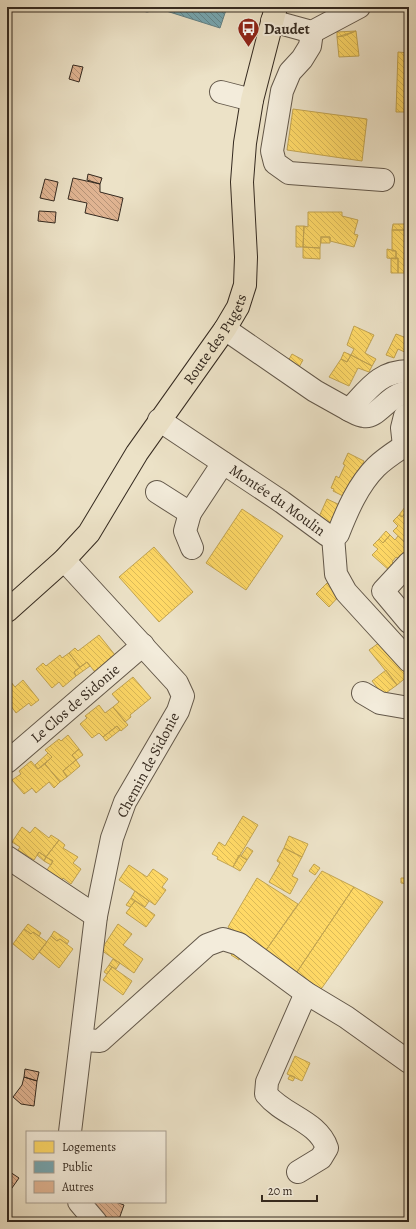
<svg xmlns="http://www.w3.org/2000/svg" width="416" height="1229" font-family="Alegreya,serif">
  <style>
    .homes { fill: url(#homes-back-hatch); stroke: #c2a451 }
    .public { fill: url(#public-back-hatch); stroke: #628084 }
    .building { fill: url(#building-back-hatch); stroke: #352a20 }
    .lines { fill: none; stroke-linecap: round; stroke-linejoin: round }
    .minor-casing { stroke: #63584a; stroke-width: 24 }
    .major-casing { stroke: #352a20; stroke-width: 24 }
    .minor { stroke: #f3ecdb; stroke-width: 22 }
    .major { stroke: #ece2c7; stroke-width: 22 }
    .labels { text-anchor: middle; stroke-width: 4; stroke-linejoin: round; paint-order: stroke }
    .poi-label { font-size: 15px; font-weight: bold; fill: #352a20; stroke: #f3ecdb; text-anchor: start }
    .street-label { font-size: 15px; fill: #352a20; stroke: #f3ecdb }
  </style>
  <defs>
    <pattern id="homes-back-hatch" width="6" height="6" patternUnits="userSpaceOnUse"><rect width="6" height="6" fill="#ffd966"/><path d="M-1 5l2 2M0 0l6 6M5-1l2 2" fill="none" stroke="#dbba58"/></pattern>
    <pattern id="public-back-hatch" width="6" height="6" patternUnits="userSpaceOnUse"><rect width="6" height="6" fill="#76a5af"/><path d="M-1 5l2 2M0 0l6 6M5-1l2 2" fill="none" stroke="#62878e"/></pattern>
    <pattern id="building-back-hatch" width="6" height="6" patternUnits="userSpaceOnUse"><rect width="6" height="6" fill="#e0b492"/><path d="M-1 5l2 2M0 0l6 6M5-1l2 2" fill="none" stroke="#b69377"/></pattern>
  </defs>
  <rect width="100%" height="100%" fill="#ece2c7"/>
  <filter id="stains"><feTurbulence type="fractalNoise" baseFrequency=".005" numOctaves="4"/><feColorMatrix values="0 0 0 0 .2 0 0 0 0 .09 0 0 0 0 .02 0 0 0 .5 -.17"/></filter>
  <radialGradient id="worn" r=".72"><stop offset=".6" stop-color="#630" stop-opacity="0"/><stop offset="1" stop-color="#630" stop-opacity=".3"/></radialGradient>
  <path class="homes" d="M 356,31 L 359,56 L 339,57 L 337,37 Z
    M 356,31 L 344,36 L 337,37 L 337,32 Z
    M 398,52 L 409,53 L 409,112 L 396,112 Z
    M 293,109 L 367,119 L 362,161 L 287,150 Z
    M 308,212 L 342,212 L 342,216 L 358,220 L 354,234 L 358,235 L 354,247 L 330,241 L 330,237 L 321,237 L 320,248 L 303,247 L 304,226 L 308,227 Z
    M 393,224 L 409,224 L 409,230 L 392,230 Z
    M 296,226 L 304,226 L 303,247 L 296,247 Z
    M 392,230 L 409,230 L 409,273 L 398,273 L 398,258 L 396,259 L 396,251 L 392,251 Z
    M 321,237 L 330,237 L 330,243 L 321,243 Z
    M 303,247 L 320,248 L 320,259 L 303,258 Z
    M 387,249 L 396,251 L 396,259 L 387,258 Z
    M 391,258 L 398,258 L 398,273 L 391,273 Z
    M 354,326 L 374,335 L 365,353 L 376,359 L 372,366 L 351,355 L 354,349 L 347,345 Z
    M 406,331 L 409,332 L 409,354 L 398,349 L 394,358 L 386,355 L 396,334 L 404,337 Z
    M 344,352 L 351,355 L 347,362 L 341,359 Z
    M 292,354 L 303,360 L 298,369 L 287,363 Z
    M 351,355 L 372,366 L 369,372 L 358,368 L 349,386 L 329,377 L 341,359 L 347,362 Z
    M 348,453 L 364,461 L 347,498 L 333,491 L 334,489 L 331,488 L 336,476 L 339,478 L 345,465 L 343,464 Z
    M 327,499 L 340,505 L 333,527 L 318,519 Z
    M 405,507 L 408,510 L 402,517 L 399,515 Z
    M 242,509 L 283,536 L 246,590 L 206,563 Z
    M 408,510 L 409,511 L 409,546 L 393,531 L 398,526 L 393,521 L 399,515 L 402,517 Z
    M 386,531 L 390,535 L 383,543 L 379,539 Z
    M 390,535 L 395,540 L 398,536 L 409,547 L 399,559 L 396,557 L 392,562 L 395,565 L 390,571 L 372,555 L 378,549 L 373,545 L 379,539 L 383,543 Z
    M 154,547 L 193,592 L 159,622 L 119,577 Z
    M 327,583 L 340,595 L 329,607 L 316,594 Z
    M 99,635 L 115,655 L 95,672 L 87,662 L 80,667 L 69,653 L 75,648 L 78,651 Z
    M 383,640 L 409,675 L 397,685 L 369,650 Z
    M 69,653 L 80,667 L 74,672 L 76,676 L 63,687 L 59,682 L 52,688 L 36,669 L 43,663 L 46,666 L 60,655 L 62,658 Z
    M 87,662 L 90,666 L 76,676 L 74,672 Z
    M 386,670 L 397,685 L 383,695 L 372,681 Z
    M 133,677 L 151,698 L 130,715 L 131,717 L 125,722 L 113,707 L 119,702 L 112,694 Z
    M 23,680 L 39,700 L 31,706 L 29,703 L 16,713 L 11,706 L 7,708 L 7,685 L 11,682 L 15,687 Z
    M 99,705 L 105,713 L 113,707 L 128,725 L 121,731 L 117,726 L 103,737 L 99,733 L 92,738 L 80,724 L 87,718 L 85,716 Z
    M 117,726 L 120,730 L 106,741 L 103,737 Z
    M 68,735 L 79,749 L 72,755 L 76,760 L 63,771 L 67,777 L 60,782 L 45,764 L 52,757 L 45,750 L 59,739 L 61,741 Z
    M 79,749 L 83,755 L 76,760 L 72,755 Z
    M 48,753 L 52,757 L 38,769 L 35,765 Z
    M 76,760 L 80,766 L 67,777 L 63,771 Z
    M 31,761 L 38,769 L 45,764 L 60,782 L 54,788 L 49,782 L 36,793 L 32,788 L 24,794 L 12,780 L 21,774 L 19,771 Z
    M 7,806 L 8,806 L 9,817 L 7,817 Z
    M 243,816 L 258,825 L 233,867 L 217,859 L 218,857 L 212,854 L 219,842 L 225,846 Z
    M 22,827 L 30,833 L 35,827 L 49,838 L 51,835 L 59,840 L 46,857 L 39,852 L 34,860 L 18,850 L 20,847 L 12,842 Z
    M 289,836 L 308,844 L 302,857 L 284,848 Z
    M 59,840 L 65,845 L 63,848 L 78,857 L 73,863 L 81,869 L 71,884 L 63,878 L 62,880 L 47,870 L 53,861 L 46,857 Z
    M 247,847 L 253,851 L 247,860 L 241,856 Z
    M 284,848 L 302,857 L 292,876 L 298,879 L 290,894 L 269,882 L 280,863 L 277,861 Z
    M 39,852 L 46,857 L 44,861 L 37,855 Z
    M 239,855 L 247,860 L 240,871 L 233,867 Z
    M 46,857 L 53,861 L 51,865 L 44,861 Z
    M 314,864 L 320,868 L 315,875 L 309,871 Z
    M 129,865 L 147,877 L 153,869 L 168,879 L 162,887 L 166,890 L 155,905 L 119,880 Z
    M 322,871 L 354,887 L 295,975 L 264,953 Z
    M 257,878 L 298,904 L 264,953 L 228,927 Z
    M 401,878 L 407,878 L 407,884 L 401,883 Z
    M 354,887 L 383,902 L 319,992 L 295,975 Z
    M 135,891 L 149,901 L 145,907 L 131,898 Z
    M 131,898 L 135,901 L 130,907 L 126,905 Z
    M 135,901 L 155,915 L 146,927 L 126,913 Z
    M 28,924 L 41,933 L 39,936 L 33,932 L 31,934 L 24,929 Z
    M 118,924 L 132,934 L 123,945 L 143,959 L 134,973 L 101,950 Z
    M 24,929 L 31,934 L 33,932 L 47,942 L 33,960 L 13,944 Z
    M 54,931 L 69,941 L 67,944 L 60,939 L 57,941 L 51,936 Z
    M 51,936 L 57,941 L 60,939 L 73,949 L 59,968 L 39,952 Z
    M 235,949 L 243,954 L 239,960 L 231,955 Z
    M 113,959 L 120,963 L 116,969 L 109,965 Z
    M 109,965 L 112,967 L 107,974 L 104,972 Z
    M 112,967 L 132,981 L 123,995 L 103,980 Z
    M 295,1056 L 310,1063 L 302,1081 L 287,1074 Z
    M 290,1075 L 295,1077 L 293,1081 L 288,1079 Z"/>
  <path class="public" d="M 127,7 L 227,7 L 220,28 L 160,9 L 147,12 Z"/>
  <path class="building" d="M 73,65 L 83,67 L 79,82 L 69,79 Z
    M 88,174 L 102,178 L 100,184 L 87,180 Z
    M 73,178 L 100,184 L 100,192 L 123,198 L 118,221 L 85,213 L 87,203 L 68,199 Z
    M 45,179 L 58,182 L 54,201 L 40,198 Z
    M 39,211 L 56,212 L 55,223 L 38,221 Z
    M 25,1069 L 39,1072 L 37,1081 L 24,1077 Z
    M 24,1077 L 37,1081 L 34,1106 L 21,1104 L 13,1097 L 22,1085 Z
    M 7,1170 L 19,1178 L 7,1195 Z
    M 86,1202 L 116,1202 L 124,1205 L 118,1222 L 113,1222 Z"/>
  <g class="lines">
    <defs>
      <g id="minor">
        <path d="M 272,21 L 312,32 L 359,7"/>
        <path d="M 312,32 L 310,46 L 302,59 L 290,72 L 282,91 L 272,151 L 275,163 L 289,173 L 383,180"/>
        <path d="M 221,92 L 252,100"/>
        <path d="M 225,329 L 315,391 L 349,410 C 368,390 379,371 409,371"/>
        <path d="M 349,410 C 353,412 359,416 364,416 C 377,419 389,393 409,392"/>
        <path id="s1" d="M 159,420 L 282,502 L 327,535 L 333,536 L 338,534 C 347,511 358,485 376,467 C 384,459 395,452 404,446 L 409,446"/>
        <path d="M 404,446 L 402,428 L 405,416 L 409,414"/>
        <path d="M 157,492 L 190,513 L 223,463"/>
        <path d="M 190,513 L 185,531 L 192,548"/>
        <path d="M 333,536 L 336,574 L 346,592 L 409,661"/>
        <path d="M 64,560 L 177,683 L 183,696 L 178,711 L 125,802 L 112,838 L 96,916 L 70,1132"/>
        <path d="M 409,563 L 383,591 L 409,622"/>
        <path d="M 363,693 L 380,703 L 409,708"/>
        <path id="s2" d="M 7,762 L 143,645"/>
        <path d="M 7,857 L 96,916"/>
        <path d="M 82,1040 L 100,1041 L 207,945 L 223,939 L 239,944 L 306,993 L 346,1017 L 409,1062"/>
        <path d="M 298,1172 L 321,1158 L 327,1148 C 318,1121 284,1116 266,1094 L 267,1082 L 306,993"/>
        <path d="M 79,1202 L 96,1222"/>
      </g>
      <g id="major">
        <path id="s3" d="M 7,611 L 64,560 L 89,533 L 137,453 L 225,329 L 238,307 L 245,285 L 246,257 L 242,182 L 245,143 L 252,100 L 276,7"/>
      </g>
    </defs>
    <use href="#minor" class="minor-casing"/>
    <use href="#major" class="major-casing"/>
    <use href="#minor" class="minor"/>
    <use href="#major" class="major"/>
  </g>
  <defs>
    <symbol id="bus-pin" viewBox="-11 -11 22 30"><path d="M0 17L-7.5 6A9.5 9.5 0 1 1 7.5 6Z" fill="#8f2418" stroke="#f3ecdb"/><path d="M-5-6H5V4H4V6H2V4H-2V6H-4V4H-5ZM-3.5-4V0h7V-4ZM-3.5 1.2v1.5H-2V1.2ZM2 1.2v1.5H3.5V1.2Z" fill="#fff"/></symbol>
  </defs>
  <g fill-rule="evenodd">
    <use href="#bus-pin" x="236" y="16" width="25" height="34"/>
  </g>
  <g class="labels">
    <g class="poi-label">
      <text x="264" y="34">Daudet</text>
    </g>
    <g class="street-label">
      <text dy="5" stroke="none"><textPath href="#s3" startOffset="345">Route des Pugets</textPath></text>
      <text dy="5" stroke="none"><textPath href="#s1" startOffset="143">Montée du Moulin</textPath></text>
      <text dy="5" stroke="none"><textPath href="#s2" startOffset="90">Le Clos de Sidonie</textPath></text>
      <text transform="translate(148 765) rotate(-62)" y="5">Chemin de Sidonie</text>
    </g>
  </g>
  <rect width="416" height="1229" fill="none" stroke="#ece2c7" stroke-width="24"/>
  <rect x="8" y="8" width="400" height="1213" fill="none" stroke="#352a20" stroke-width="2"/>
  <rect x="12" y="12" width="392" height="1205" fill="none" stroke="#352a20"/>
  <rect x="26" y="1131" width="140" height="72" fill="#f3ecdb" stroke="#a79e90"/>
  <rect x="34" y="1141" width="20" height="12" fill="#ffd966" stroke="#a79e90"/>
  <text x="62" y="1151" font-size="12" fill="#352a20">Logements</text>
  <rect x="34" y="1161" width="20" height="12" fill="#76a5af" stroke="#a79e90"/>
  <text x="62" y="1171" font-size="12" fill="#352a20">Public</text>
  <rect x="34" y="1181" width="20" height="12" fill="#e0b492" stroke="#a79e90"/>
  <text x="62" y="1191" font-size="12" fill="#352a20">Autres</text>
  <path d="M262 1195v6h55v-6" fill="none" stroke="#352a20" stroke-width="2"/>
  <text x="268" y="1195" font-size="12" fill="#352a20" stroke="#f3ecdb" stroke-width="3" paint-order="stroke">20 m</text>
  <rect width="100%" height="100%" filter="url(#stains)"/>
  <rect width="100%" height="100%" fill="url(#worn)"/>
</svg>
